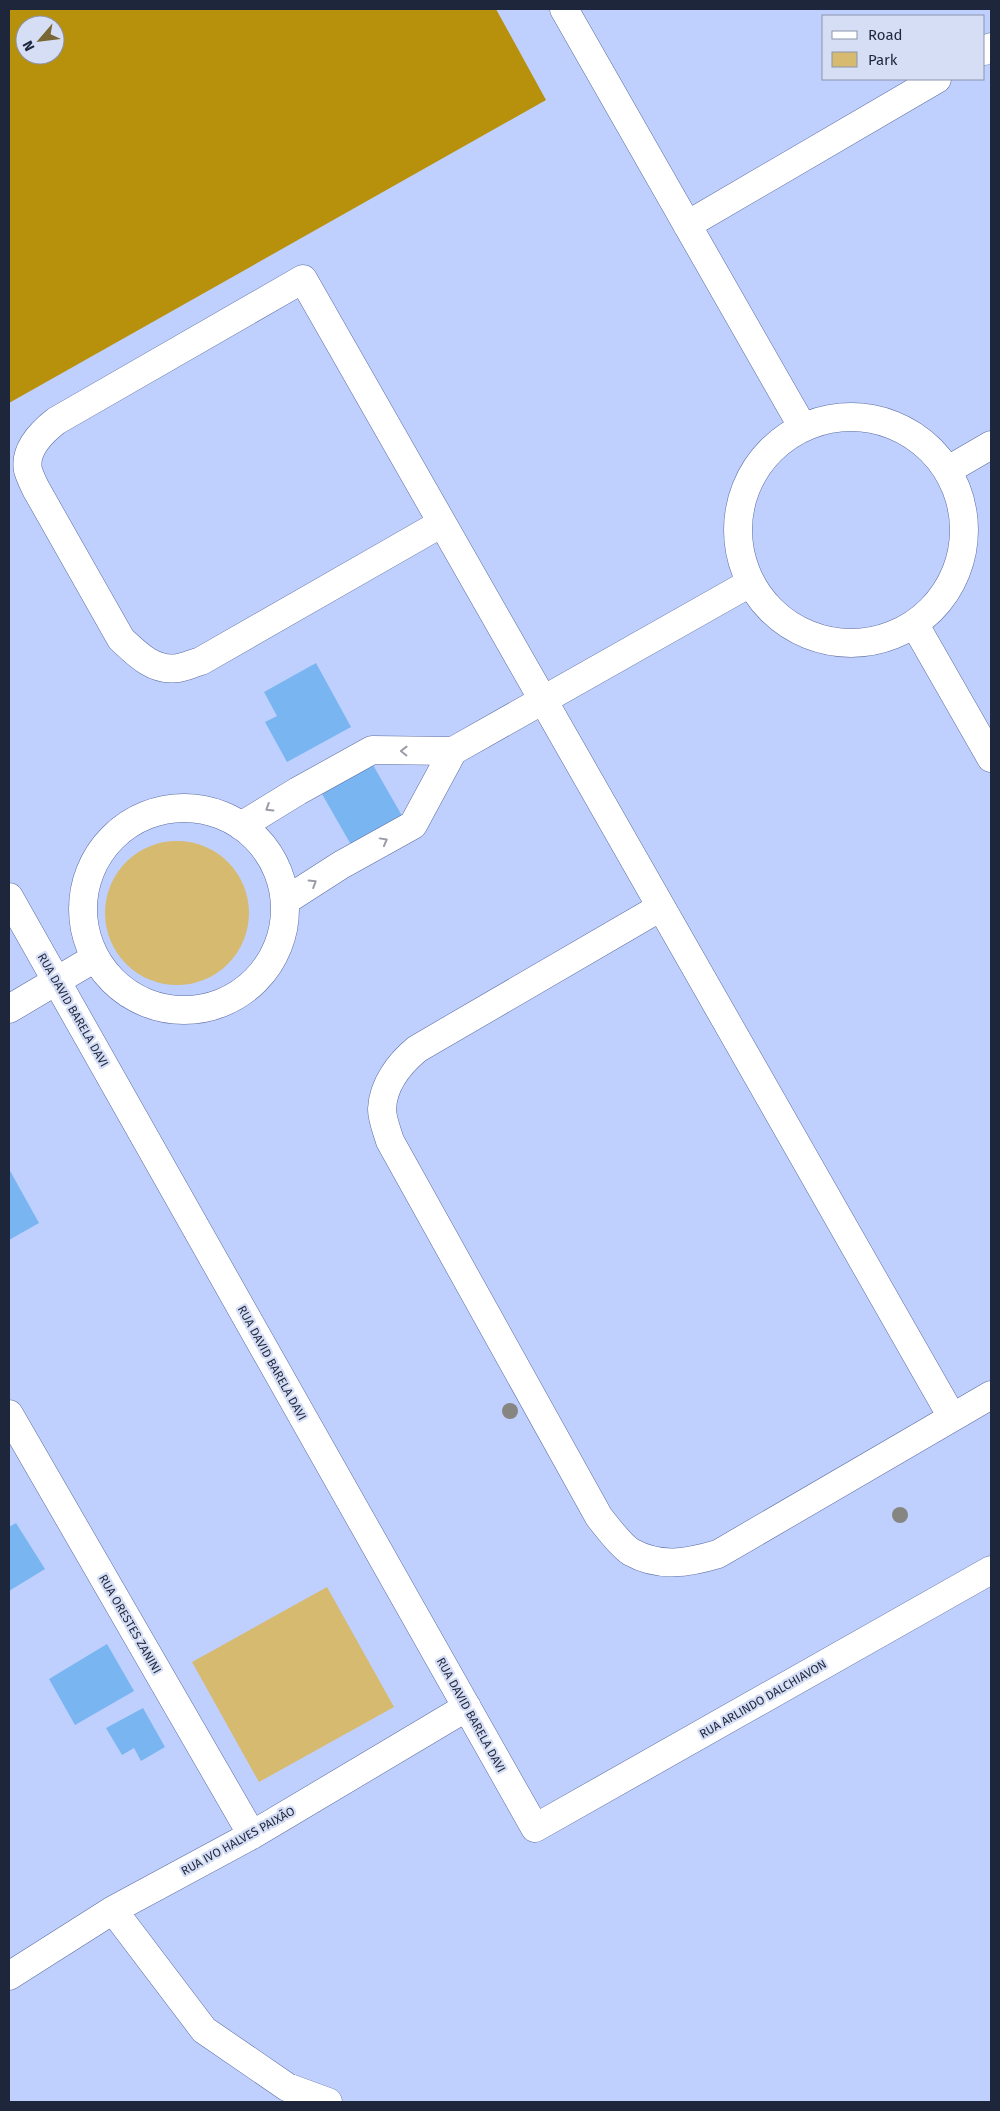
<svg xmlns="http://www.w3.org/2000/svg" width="1000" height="2111" font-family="'Fira Sans',sans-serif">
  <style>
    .green { fill: #d6ba70 }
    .forest { fill: #b7900c; fill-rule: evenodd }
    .building { fill: #78b5f1 }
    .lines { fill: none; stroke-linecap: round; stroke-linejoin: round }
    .minor-casing { stroke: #5b6ca0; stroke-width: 29 }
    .minor { stroke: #fff; stroke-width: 28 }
    .tree { fill: #868581 }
    .oneway { stroke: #9a9da7 }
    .labels { text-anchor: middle; stroke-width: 4.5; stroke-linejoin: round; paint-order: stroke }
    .street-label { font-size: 12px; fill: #1e263c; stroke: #d5def5 }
  </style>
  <rect width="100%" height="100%" fill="#bfd0fe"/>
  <path class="green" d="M105 913a72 72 0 1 1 144 0a72 72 0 1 1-144 0Z
    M 327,1587 L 394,1707 L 259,1782 L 192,1662 Z"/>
  <path class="forest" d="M 9,9 L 496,9 L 546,100 L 9,403 ZM 25,25 L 55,25 L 55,55 L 25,55 Z"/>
  <path class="building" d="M 316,663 L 351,727 L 287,762 L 265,722 L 277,716 L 264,692 Z
    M 369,758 L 405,821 L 354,850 L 318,787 Z
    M 9,1169 L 39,1223 L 9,1240 Z
    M 16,1523 L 45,1569 L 9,1591 L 9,1527 Z
    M 107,1644 L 134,1691 L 75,1725 L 49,1679 Z
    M 143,1708 L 165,1747 L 141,1761 L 134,1748 L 122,1755 L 106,1728 Z"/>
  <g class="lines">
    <defs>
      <path id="minor" d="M 564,9 L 802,426
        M 984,51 L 991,47
        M 687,225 L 937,79
        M738 530a113 113 0 1 1 226 0a113 113 0 1 1-226 0Z
        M 948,470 L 991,445
        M 442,523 L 201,661 C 193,663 186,667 178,668 C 154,672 137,654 121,639 L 36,489 C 33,483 30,477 28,470 C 24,450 42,432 56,421 L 303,279 L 952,1417
        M 915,625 L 991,758
        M83 909a101 101 0 1 1 202 0a101 101 0 1 1-202 0Z
        M 241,826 L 298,791 L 372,750 L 453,751 L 750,583
        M 9,897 L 535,1828 L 991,1570
        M 285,901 L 341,865 L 413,825 L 453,751
        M 661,907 L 417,1049 C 399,1064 383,1085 382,1109 C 382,1119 387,1131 390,1141 L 599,1517 C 607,1527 621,1546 631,1552 C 660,1568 688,1563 718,1554 L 991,1395
        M 9,1009 L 95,958
        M 9,1414 L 252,1835
        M 113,1910 L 204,2030 L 287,2087 L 328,2102
        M 9,1976 L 113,1910 L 252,1835 L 467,1707"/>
    </defs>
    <use href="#minor" class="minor-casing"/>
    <use href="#minor" class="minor"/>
  </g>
  <g class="tree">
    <circle cx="510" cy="1411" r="8"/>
    <circle cx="900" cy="1515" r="8"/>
  </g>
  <defs><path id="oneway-chevron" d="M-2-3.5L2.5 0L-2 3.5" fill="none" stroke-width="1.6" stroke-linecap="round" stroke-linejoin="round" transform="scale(1.25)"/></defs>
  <g class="oneway">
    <use href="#oneway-chevron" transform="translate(404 751) rotate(-179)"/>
    <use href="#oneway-chevron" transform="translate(269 808) rotate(148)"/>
    <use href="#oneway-chevron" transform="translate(384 841) rotate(-29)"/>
    <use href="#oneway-chevron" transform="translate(313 883) rotate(-32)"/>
  </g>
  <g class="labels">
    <g class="street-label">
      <text transform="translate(73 1010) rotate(60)" y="4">RUA DAVID BARELA DAVI</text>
      <text transform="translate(272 1363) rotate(61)" y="4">RUA DAVID BARELA DAVI</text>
      <text transform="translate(130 1624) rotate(60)" y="4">RUA ORESTES ZANINI</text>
      <text transform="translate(763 1699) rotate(-30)" y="4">RUA ARLINDO DALCHIAVON</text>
      <text transform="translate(471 1715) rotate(61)" y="4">RUA DAVID BARELA DAVI</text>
      <text transform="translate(238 1841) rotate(-29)" y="4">RUA IVO HALVES PAIXÃO</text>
    </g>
  </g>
  <rect width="1000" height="2111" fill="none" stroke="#1e263c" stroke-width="20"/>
  <rect x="822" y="15" width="162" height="65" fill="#d5def5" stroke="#8c94ab"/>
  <rect x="832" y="31" width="25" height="8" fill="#ffffff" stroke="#8c94ab"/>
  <text x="868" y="40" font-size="15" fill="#1e263c">Road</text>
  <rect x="832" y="52" width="25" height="15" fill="#d6ba70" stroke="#8c94ab"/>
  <text x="868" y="65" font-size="15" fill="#1e263c">Park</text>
  <g transform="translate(40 40) rotate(242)"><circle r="24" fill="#d5def5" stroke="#8c94ab"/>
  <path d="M0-4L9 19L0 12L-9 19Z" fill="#786634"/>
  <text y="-8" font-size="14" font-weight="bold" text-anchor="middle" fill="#1e263c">N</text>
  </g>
</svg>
